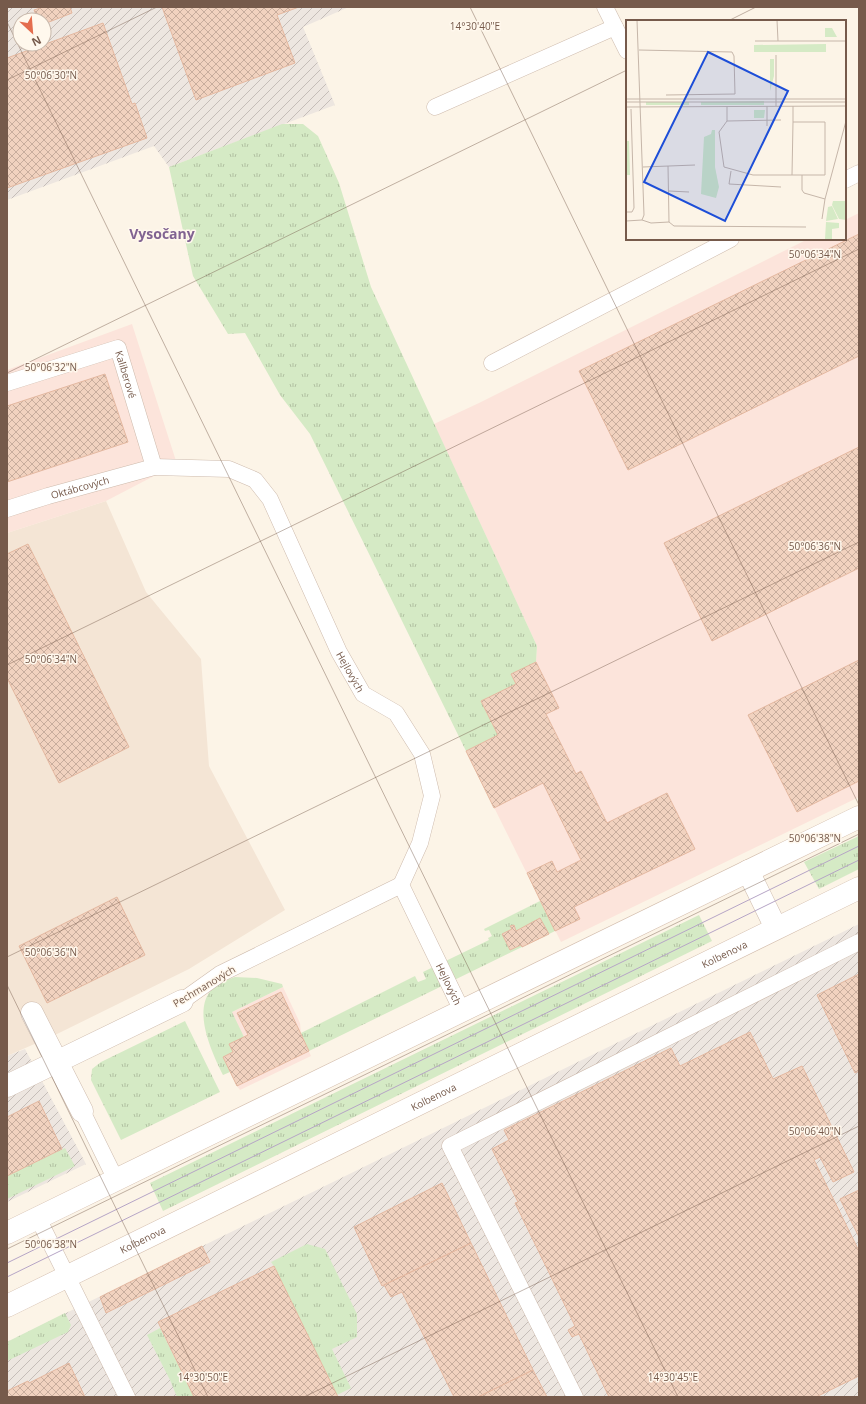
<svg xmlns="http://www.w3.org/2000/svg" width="866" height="1404" font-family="'Open Sans',sans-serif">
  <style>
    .residential { fill: #f4e5d5 }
    .commercial { fill: #fce4db }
    .industrial { fill: url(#industrial-furrows); fill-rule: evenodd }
    .grass { fill: url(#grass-tufts) }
    .building { fill: url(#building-cross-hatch); stroke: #e4b8a0 }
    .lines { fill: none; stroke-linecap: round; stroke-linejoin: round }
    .service-casing { stroke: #cebbad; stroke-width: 17 }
    .minor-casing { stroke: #cebbad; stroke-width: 23 }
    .secondary-casing { stroke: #d3bdad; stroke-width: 23 }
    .service { stroke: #fff; stroke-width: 16 }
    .minor { stroke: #fff; stroke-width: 22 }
    .secondary { stroke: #fff; stroke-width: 22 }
    .tram { stroke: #b6a5c6; stroke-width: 1 }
    .ticks { fill: none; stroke: #765a4b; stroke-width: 1; stroke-opacity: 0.45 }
    .labels { text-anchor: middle; stroke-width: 3; stroke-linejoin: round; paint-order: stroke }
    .street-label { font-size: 10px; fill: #765a4b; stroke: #fff8ed }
    .district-label { font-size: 14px; font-weight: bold; fill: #816392; stroke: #fff8ed }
    .inset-road { fill: none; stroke: #c6b6a9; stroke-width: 1 }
    .view { fill: #1d4ed8; fill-opacity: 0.15; stroke: #1d4ed8; stroke-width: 2 }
    .inset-edge { fill: none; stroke: #765a4b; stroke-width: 2 }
    .ticks-label { font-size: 10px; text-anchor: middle; fill: #765a4b; stroke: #fff8ed; stroke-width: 3; stroke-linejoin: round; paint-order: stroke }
  </style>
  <defs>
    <pattern id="industrial-furrows" width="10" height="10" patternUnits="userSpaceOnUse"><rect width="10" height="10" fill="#ede6e0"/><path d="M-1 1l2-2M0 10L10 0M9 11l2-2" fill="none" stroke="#c5bdb8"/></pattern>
    <pattern id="grass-tufts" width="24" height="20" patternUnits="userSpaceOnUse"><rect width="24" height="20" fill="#d5eac5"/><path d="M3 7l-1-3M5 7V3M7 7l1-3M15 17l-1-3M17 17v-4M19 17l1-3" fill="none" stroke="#b1c1a2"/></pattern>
    <pattern id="building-cross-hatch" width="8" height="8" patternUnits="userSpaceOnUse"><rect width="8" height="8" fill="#f1d2bf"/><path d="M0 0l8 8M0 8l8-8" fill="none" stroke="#c8ad9d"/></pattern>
  </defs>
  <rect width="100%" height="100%" fill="#fcf4e7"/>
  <path class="residential" d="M 106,501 L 146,592 L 201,659 L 209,766 L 285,910 L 189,969 L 55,1035 L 7,1056 L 7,533 Z"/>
  <path class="commercial" d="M 859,213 L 859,797 L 561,942 L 466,751 L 498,735 L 481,701 L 516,684 L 511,674 L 536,662 L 537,646 L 434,424 L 479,403 L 808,239 L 845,239 L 845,220 Z
    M 132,324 L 177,464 L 106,501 L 7,533 L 7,370 Z
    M 283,987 L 300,1023 L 301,1033 L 311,1056 L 240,1090 L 237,1086 L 223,1057 L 233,1052 L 229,1044 L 232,1012 Z"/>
  <path class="industrial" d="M 7,7 L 349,7 L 303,27 L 335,105 L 169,167 L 154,146 L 7,200 ZM 20,20 L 44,20 L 44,44 L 20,44 Z
    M 859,924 L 859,1397 L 7,1397 L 7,1342 Z
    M 25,1049 L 86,1164 L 7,1202 L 7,1056 Z"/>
  <path class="grass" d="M 282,124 L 303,124 L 318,136 L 339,183 L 371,287 L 537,646 L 536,662 L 511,674 L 516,684 L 481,701 L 498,735 L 466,751 L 310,434 L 280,395 L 245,333 L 228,334 L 193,276 L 169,167 Z
    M 859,836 L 859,869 L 819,889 L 804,862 Z
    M 540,901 L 555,931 L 549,934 L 540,919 L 516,931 L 514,925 L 510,926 L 512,929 L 502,934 L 510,950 L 521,945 L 522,947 L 309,1051 L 301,1033 L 415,976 L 418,982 L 426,979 L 423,972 L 489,940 L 488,938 L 492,936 L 489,930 L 485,931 L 484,929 Z
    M 699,915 L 712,941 L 163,1211 L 150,1183 Z
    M 235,977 L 257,978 L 282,984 L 283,987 L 232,1012 L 244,1037 L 229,1044 L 233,1052 L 223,1057 L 230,1072 L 223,1075 C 213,1055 194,1015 209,993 C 214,984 226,980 235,977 Z
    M 185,1021 L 220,1092 L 121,1140 L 91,1080 L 92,1069 L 101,1062 Z
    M 65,1148 L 75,1166 L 7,1199 L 7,1176 Z
    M 307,1244 L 325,1249 L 357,1314 L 357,1337 L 332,1349 L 351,1388 L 337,1395 L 274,1266 L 271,1262 Z
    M 65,1313 L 71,1325 L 68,1332 L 7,1361 L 7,1342 Z
    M 160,1328 L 194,1397 L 177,1397 L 170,1380 L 147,1335 Z"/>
  <path class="building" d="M 43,7 L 70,7 L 72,13 L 44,24 L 44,20 L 38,20 L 34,10 Z
    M 162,7 L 299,7 L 277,15 L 295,63 L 196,100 Z
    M 103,23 L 132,104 L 135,103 L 147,138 L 7,188 L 7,58 Z
    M 859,234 L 859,356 L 628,470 L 579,371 Z
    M 105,374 L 128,442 L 7,482 L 7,406 Z
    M 859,447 L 859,568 L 712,641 L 664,543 Z
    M 28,544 L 129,747 L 59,783 L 7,678 L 7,554 Z
    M 859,660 L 859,781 L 797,812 L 748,715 Z
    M 536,662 L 559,708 L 546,714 L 576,774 L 581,771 L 607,823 L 667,793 L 695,849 L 574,907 L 580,919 L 555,931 L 527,873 L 552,861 L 557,872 L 581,860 L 543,783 L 494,808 L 466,751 L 498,735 L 481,701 L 516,684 L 511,674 Z
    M 117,897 L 145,955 L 47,1003 L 19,946 Z
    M 540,918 L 549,934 L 522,947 L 521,945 L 510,950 L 502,934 L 512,929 L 510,926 L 514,925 L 516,931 Z
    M 859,974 L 859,1071 L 855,1073 L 817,995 Z
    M 281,992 L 309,1051 L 237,1086 L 223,1057 L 233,1052 L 229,1044 L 248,1035 L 237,1013 Z
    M 750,1032 L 773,1079 L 802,1066 L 854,1172 L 833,1182 L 820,1157 L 814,1160 L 859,1251 L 859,1376 L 816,1397 L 609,1397 L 579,1334 L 572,1337 L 568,1330 L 575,1326 L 515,1203 L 518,1202 L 492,1149 L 509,1140 L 504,1130 L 671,1048 L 680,1066 Z
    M 39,1101 L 62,1149 L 7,1176 L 7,1117 Z
    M 442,1183 L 471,1243 L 382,1286 L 354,1227 Z
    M 859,1190 L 859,1237 L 840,1199 Z
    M 471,1243 L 533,1370 L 478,1397 L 454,1397 L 402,1292 L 391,1297 L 384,1285 Z
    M 202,1246 L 210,1262 L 106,1313 L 100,1297 Z
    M 274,1266 L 338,1397 L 194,1397 L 158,1322 Z
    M 69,1363 L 85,1397 L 7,1397 L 7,1391 L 28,1381 L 29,1383 Z
    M 533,1370 L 547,1397 L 478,1397 Z"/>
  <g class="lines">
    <defs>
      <g id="service">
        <path d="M 605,7 L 627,51"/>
        <path d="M 435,107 L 615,27"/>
        <path d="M 845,180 L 859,173"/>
        <path d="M 492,363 L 731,239"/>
        <path id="s1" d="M 7,383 L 118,348 L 154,467"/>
        <path id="s2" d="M 7,509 L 48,496 L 154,467 L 229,469 L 255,480 L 270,499 L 339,652 L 363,694 L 396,713 L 422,754 L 432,796 L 420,843 L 401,885 L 462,1011"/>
        <path d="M 182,1001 L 220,974 L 401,885"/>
        <path d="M 82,1111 L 116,1180"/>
        <path d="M 38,1218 L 127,1397"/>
        <path d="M 575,1397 L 450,1146 L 859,942"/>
      </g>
      <path id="minor" d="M 748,871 L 776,928
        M 32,1013 L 82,1111
        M 7,1086 L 182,1001"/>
      <g id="secondary">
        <path d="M 7,1233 L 859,817"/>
        <path id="s3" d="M 7,1306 L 859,888"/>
      </g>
    </defs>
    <use href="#service" class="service-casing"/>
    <use href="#minor" class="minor-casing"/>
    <use href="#secondary" class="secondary-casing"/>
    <use href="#service" class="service"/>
    <use href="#minor" class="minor"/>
    <use href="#secondary" class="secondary"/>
    <path class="tram" d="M 7,1263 L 859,846
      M 7,1277 L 859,860"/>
  </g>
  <path class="ticks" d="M 470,7 L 859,805M 728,21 L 756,7M 7,22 L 678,1397M 7,80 L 157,7M 7,373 L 627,70M 7,665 L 859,249M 7,957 L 859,542M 7,985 L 208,1397M 7,1249 L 859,834M 304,1397 L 859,1126"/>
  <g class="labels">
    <g class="street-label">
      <text dy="4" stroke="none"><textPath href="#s1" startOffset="144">Kaliberové</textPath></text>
      <text dy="4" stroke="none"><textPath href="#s2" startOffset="76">Oktábcových</textPath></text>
      <text dy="4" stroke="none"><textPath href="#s2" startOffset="471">Hejlových</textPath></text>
      <text dy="4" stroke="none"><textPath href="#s3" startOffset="799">Kolbenova</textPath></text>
      <text dy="4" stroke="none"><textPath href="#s2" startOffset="831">Hejlových</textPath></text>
      <text transform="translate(204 986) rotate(-31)" y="4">Pechmanových</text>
      <text dy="4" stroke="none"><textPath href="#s3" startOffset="475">Kolbenova</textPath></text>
      <text dy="4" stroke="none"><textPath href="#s3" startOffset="151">Kolbenova</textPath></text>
    </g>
    <g class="district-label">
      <text x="162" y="239">Vysočany</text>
    </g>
  </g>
  <g transform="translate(626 20)">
    <rect width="220" height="220" fill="#fcf4e7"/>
    <path d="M 199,8 L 206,8 L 211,17 L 199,17 ZM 200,24 L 200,32 L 128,32 L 128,25 ZM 144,39 L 148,39 L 148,56 L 144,71 ZM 138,81 L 138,85 L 75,85 L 75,82 ZM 20,82 L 63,82 L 63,85 L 20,85 ZM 128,90 L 139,90 L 138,98 L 128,98 ZM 86,110 L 89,110 L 89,147 L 93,167 L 90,178 L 75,174 L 78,117 L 85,114 ZM 0,121 L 3,121 L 4,155 L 0,155 ZM 207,181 L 220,181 L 220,200 L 213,199 L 206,185 ZM 206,186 L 212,199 L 200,201 L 202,187 ZM 200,202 L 213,203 L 213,211 L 213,208 L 206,209 L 206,220 L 199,219 Z" fill="#d5eac5"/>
    <path class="inset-road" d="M 151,0 L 152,21M 129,21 L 220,21M 13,30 L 106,32 L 108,36 L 109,74 L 40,75M 150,35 L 150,86M 0,79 L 220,79M 0,82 L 220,82M 101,86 L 101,101 L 93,112 L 98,147 L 127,155 L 199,155 L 199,102 L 167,102 L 167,86M 141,86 L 141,106M 0,87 L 220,86M 101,101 L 155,100M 42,146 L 43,202M 17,147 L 69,145M 105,151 L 103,164 L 155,167M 166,155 L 167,102M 176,155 L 176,170 L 178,173 L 199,179M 43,171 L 63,172M 0,192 L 6,192 L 8,188 L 5,89M 196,199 L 199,179 L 220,101M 16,200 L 25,203 L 43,202 L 48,206 L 180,207M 0,201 L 16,200 L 18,195 L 11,0"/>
    <path class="view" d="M 82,32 L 162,71 L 99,201 L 18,162 Z"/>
    <rect width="220" height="220" class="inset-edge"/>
  </g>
  <g class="ticks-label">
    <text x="475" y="30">14°30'40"E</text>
    <text x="51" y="79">50°06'30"N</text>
    <text x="815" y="258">50°06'34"N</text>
    <text x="51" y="371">50°06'32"N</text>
    <text x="815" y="550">50°06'36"N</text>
    <text x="51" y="663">50°06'34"N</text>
    <text x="815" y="842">50°06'38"N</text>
    <text x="51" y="956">50°06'36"N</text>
    <text x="815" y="1135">50°06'40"N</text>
    <text x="51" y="1248">50°06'38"N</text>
    <text x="203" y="1381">14°30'50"E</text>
    <text x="673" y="1381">14°30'45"E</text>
  </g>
  <rect width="866" height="1404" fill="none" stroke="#765a4b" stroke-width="16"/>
  <g transform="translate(32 32) rotate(154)"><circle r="19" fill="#fff8ed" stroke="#c8b9ac"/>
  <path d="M0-3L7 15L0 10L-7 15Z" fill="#e46d4e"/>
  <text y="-6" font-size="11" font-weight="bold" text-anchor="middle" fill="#765a4b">N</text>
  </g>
</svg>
